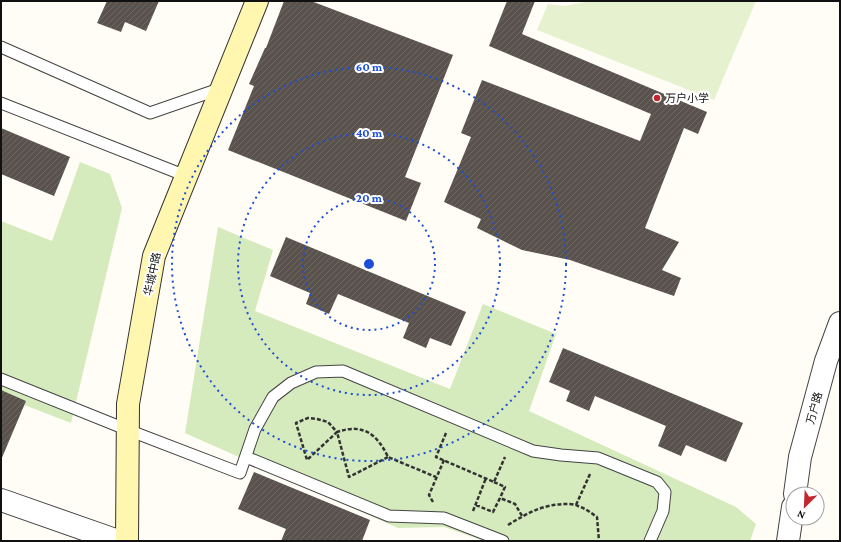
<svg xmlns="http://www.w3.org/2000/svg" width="841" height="542" font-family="'Crimson Pro','Noto Sans SC',serif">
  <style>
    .grass { fill: #d5ebbd }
    .pitch { fill: #e6f2cf }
    .building { fill: url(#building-hatch) }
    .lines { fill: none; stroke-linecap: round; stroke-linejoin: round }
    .lane-casing { stroke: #444; stroke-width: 13 }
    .street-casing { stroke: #444; stroke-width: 24 }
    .secondary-casing { stroke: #333; stroke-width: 24 }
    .path { stroke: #333; stroke-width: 2.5; stroke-dasharray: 4 2; stroke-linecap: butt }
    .lane { stroke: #fff; stroke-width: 11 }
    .street { stroke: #fff; stroke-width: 22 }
    .secondary { stroke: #fff6b0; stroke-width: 22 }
    .ring { fill: none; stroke: #1d4ed8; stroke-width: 2; stroke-dasharray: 2 4 }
    .poi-dot { fill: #c4262e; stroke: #fff; stroke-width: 1.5 }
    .labels { text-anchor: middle; stroke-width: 4; stroke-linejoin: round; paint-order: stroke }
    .poi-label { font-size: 11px; fill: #111; stroke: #fff; text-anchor: start }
    .street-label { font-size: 11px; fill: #111; stroke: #fff }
    .centre { fill: #1d4ed8; stroke: #fff; stroke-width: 2 }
    .ring-label { font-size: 12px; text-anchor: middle; font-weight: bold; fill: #1d4ed8; stroke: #fff; stroke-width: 4; stroke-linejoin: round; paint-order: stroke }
  </style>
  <defs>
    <pattern id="building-hatch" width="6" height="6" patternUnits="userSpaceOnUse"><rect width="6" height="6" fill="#5a524d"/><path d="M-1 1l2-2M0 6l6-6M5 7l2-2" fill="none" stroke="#6d6662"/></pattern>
  </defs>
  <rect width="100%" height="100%" fill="#fffdf5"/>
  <path class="grass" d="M 80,162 L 110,174 L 122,208 L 71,423 L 1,396 L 1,221 L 52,241 Z
    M 218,227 L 273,250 L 255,311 L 450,389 L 483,304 L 556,334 L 529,411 L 736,507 L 756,524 L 750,541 L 484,541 L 444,527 L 398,528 L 185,433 Z"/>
  <path class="pitch" d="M 591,1 L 756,1 L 714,100 L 537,30 L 548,4 L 564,6 Z"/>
  <path class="building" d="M 107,1 L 159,1 L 146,31 L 125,22 L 121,32 L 97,23 Z
    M 284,1 L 311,1 L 453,55 L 405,177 L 421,183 L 406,221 L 228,150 L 254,86 L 249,84 L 265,48 L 266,48 Z
    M 507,1 L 535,1 L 522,34 L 707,112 L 698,134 L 684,128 L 645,228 L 679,242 L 662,270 L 681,278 L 674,296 L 570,260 L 522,250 L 477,228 L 481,219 L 444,202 L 471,137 L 461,133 L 482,80 L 640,141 L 651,114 L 489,46 Z
    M 1,128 L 70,157 L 54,196 L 1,174 Z
    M 286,237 L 466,312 L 451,346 L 430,338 L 426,348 L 403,338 L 409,323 L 338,294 L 329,314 L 306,304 L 310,293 L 270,276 Z
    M 563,348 L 743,423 L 726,462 L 686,445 L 681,456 L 658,446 L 666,426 L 595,396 L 589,411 L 566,401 L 570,391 L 549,382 Z
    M 1,390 L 26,401 L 1,460 Z
    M 254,472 L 370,520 L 362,541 L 281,541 L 286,529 L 238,509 Z"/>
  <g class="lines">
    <defs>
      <path id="lane" d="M 1,47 L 150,113 L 222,88
        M 1,103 L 186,176
        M 1,379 L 128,430 L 240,473 L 255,429 L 273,397 L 291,383 L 316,372 L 343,371 L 533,451 L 561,455 L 598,458 L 657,482 L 665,492 L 663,511 L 650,541
        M 246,457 L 389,516 L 444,518 L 503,541"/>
      <path id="street" d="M 795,494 L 800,457 L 826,361 L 840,323
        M 1,500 L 118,541
        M 788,541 L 793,507"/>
      <path id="secondary" d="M 127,541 L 128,404 L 154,256 L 257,1"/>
    </defs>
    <use href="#lane" class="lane-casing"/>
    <use href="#street" class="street-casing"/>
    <use href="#secondary" class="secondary-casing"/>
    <path class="path" d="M 446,433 L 436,457 L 494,482 L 505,457
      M 388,457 L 349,477 L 337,432 L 307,460 L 296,423 L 308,418 L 317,419 L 328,422 L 337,432 C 363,423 377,434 388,457 L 436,477
      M 494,482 L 505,487 L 500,498
      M 433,502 L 429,495 L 444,460
      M 476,505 L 493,512 L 500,498 L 515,504 L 522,516
      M 576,505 L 590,474
      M 473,511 L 486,478
      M 508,525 C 527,513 544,504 566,504 C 570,504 575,504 578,506 C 585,508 591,513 597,517 L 599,541"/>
    <use href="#lane" class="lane"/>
    <use href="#street" class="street"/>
    <use href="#secondary" class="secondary"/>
  </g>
  <g class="ring">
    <circle cx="369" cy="264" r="66"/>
    <circle cx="369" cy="264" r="131"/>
    <circle cx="369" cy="264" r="197"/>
  </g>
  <circle class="poi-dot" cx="657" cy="98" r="4"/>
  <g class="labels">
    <g class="poi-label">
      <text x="665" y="102">万户小学</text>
    </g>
    <g class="street-label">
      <text transform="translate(152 274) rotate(-78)" y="4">华城中路</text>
      <text transform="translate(814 408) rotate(-75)" y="4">万户路</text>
    </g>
  </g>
  <circle cx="369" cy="264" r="6" class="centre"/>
  <g class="ring-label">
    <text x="369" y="71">60 m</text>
    <text x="369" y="137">40 m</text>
    <text x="369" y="202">20 m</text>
  </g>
  <rect width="841" height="542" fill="none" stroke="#111111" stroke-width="4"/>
  <g transform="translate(805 506) rotate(204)"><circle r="19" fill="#ffffff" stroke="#a0a0a0"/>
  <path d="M0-3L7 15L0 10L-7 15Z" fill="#c4262e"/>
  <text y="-6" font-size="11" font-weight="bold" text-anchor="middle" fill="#111111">N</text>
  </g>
</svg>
